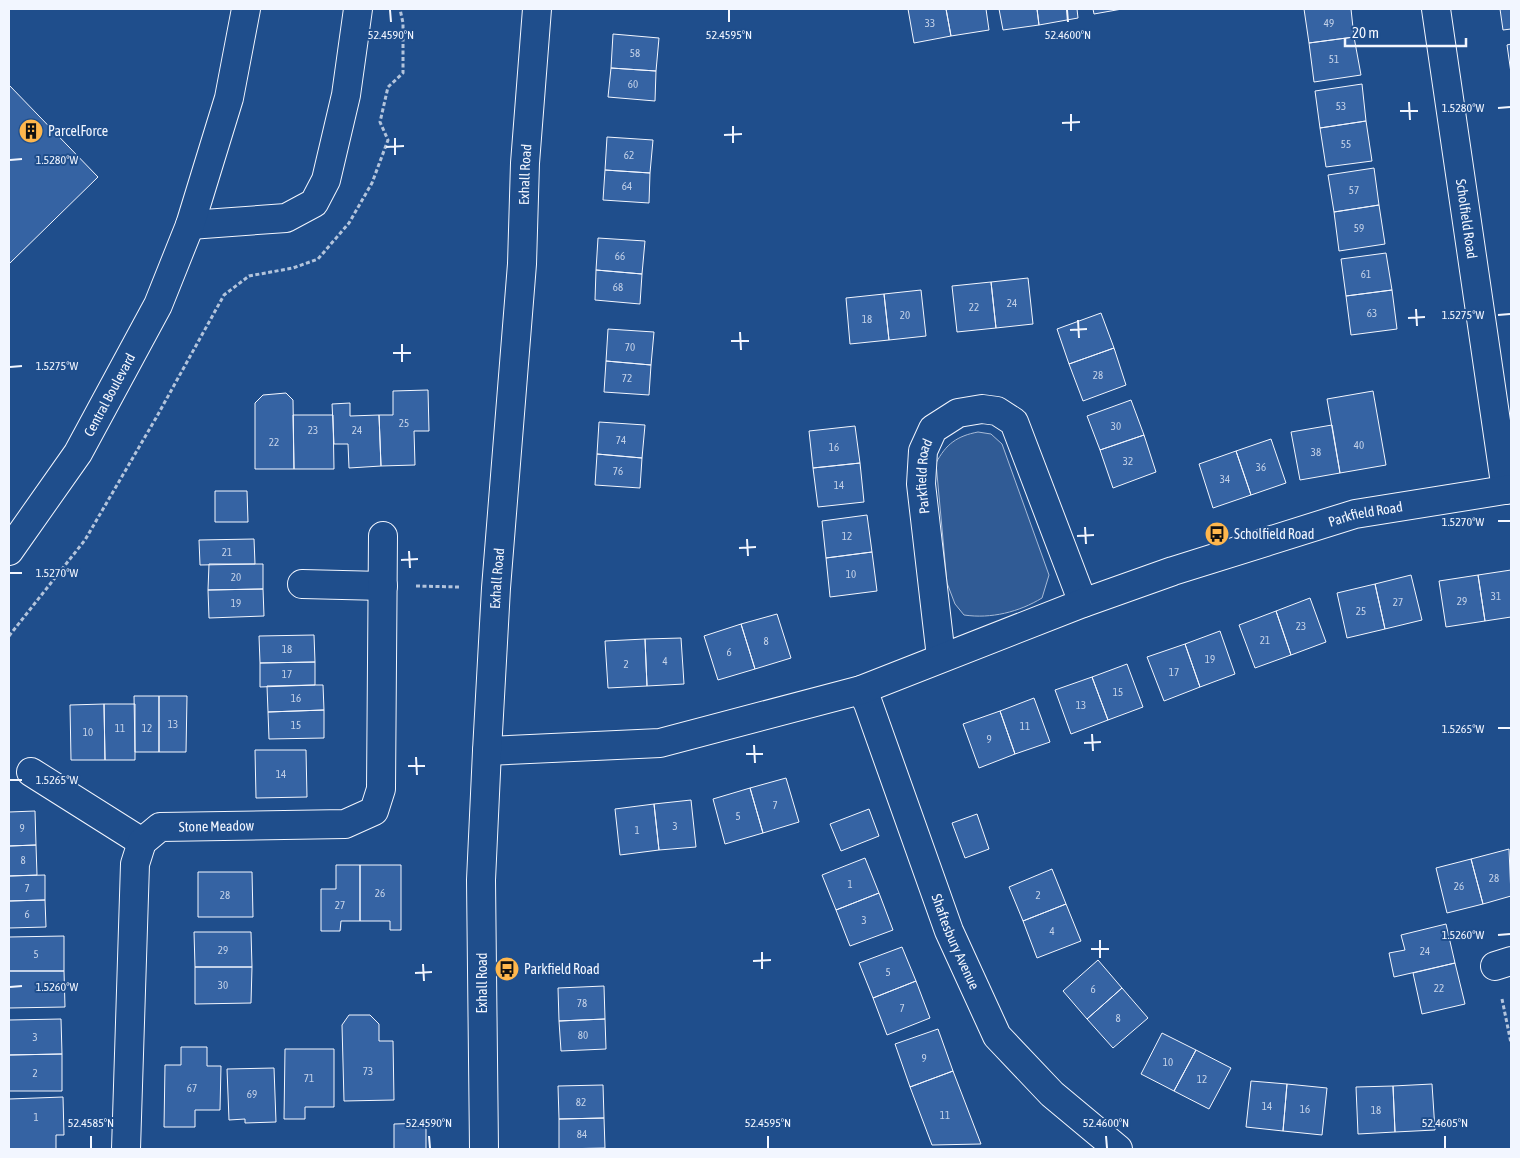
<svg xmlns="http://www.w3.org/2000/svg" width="1520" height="1158" font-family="'Asap Condensed',sans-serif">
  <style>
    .green { fill: #305b95; stroke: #a8bbd7 }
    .building { fill: #3563a3; stroke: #f2f6ff }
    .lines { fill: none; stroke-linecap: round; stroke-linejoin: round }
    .minor-casing { stroke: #f2f6ff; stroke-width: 30 }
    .path { stroke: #b3c4dc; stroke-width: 3; stroke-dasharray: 4 2.5; stroke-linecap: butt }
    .minor { stroke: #1f4e8c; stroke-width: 28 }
    .ticks { fill: none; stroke: #f2f6ff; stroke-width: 2 }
    .labels { text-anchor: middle; stroke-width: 4; stroke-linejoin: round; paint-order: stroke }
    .number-label { font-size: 11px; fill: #c3d1e8 }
    .poi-label { font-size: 14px; fill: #f2f6ff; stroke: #1f4e8c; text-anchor: start }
    .street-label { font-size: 14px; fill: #f2f6ff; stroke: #1f4e8c }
    .ticks-label { font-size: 12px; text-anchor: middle; fill: #f2f6ff; stroke: #1f4e8c; stroke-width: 4; stroke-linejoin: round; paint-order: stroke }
  </style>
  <rect width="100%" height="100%" fill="#1f4e8c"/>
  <path class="green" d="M 978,432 L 991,434 L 1002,444 L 1049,575 L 1042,598 C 1019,612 991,619 964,615 L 955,604 L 947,583 L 936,463 C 946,444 957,436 978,432 Z"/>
  <path class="building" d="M 908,9 L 946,9 L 951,36 L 914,43 Z
    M 946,9 L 986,9 L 989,30 L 951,36 Z
    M 999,9 L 1037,9 L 1039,25 L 1003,30 Z
    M 1037,9 L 1077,9 L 1078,18 L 1039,25 Z
    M 1093,9 L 1122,9 L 1094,14 Z
    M 1304,9 L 1351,9 L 1354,37 L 1309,43 Z
    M 1500,9 L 1511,9 L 1511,29 L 1503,30 Z
    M 613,34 L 659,38 L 656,71 L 611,68 Z
    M 1354,37 L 1361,75 L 1314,82 L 1309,43 Z
    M 1511,44 L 1511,73 L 1507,45 Z
    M 611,68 L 656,71 L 655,101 L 608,97 Z
    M 1362,84 L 1366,121 L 1320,128 L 1315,91 Z
    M 9,85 L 98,177 L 9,264 Z
    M 1366,121 L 1372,161 L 1326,167 L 1320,128 Z
    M 607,137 L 653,140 L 650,173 L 605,170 Z
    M 1374,168 L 1379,205 L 1334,212 L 1328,175 Z
    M 605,170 L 650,173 L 649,203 L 603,200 Z
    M 1379,205 L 1385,244 L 1339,251 L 1334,212 Z
    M 598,238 L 645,241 L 642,274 L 596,270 Z
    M 1386,253 L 1392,290 L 1346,296 L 1341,259 Z
    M 596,270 L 642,274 L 640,304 L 595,300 Z
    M 1028,278 L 1033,324 L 996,328 L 991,282 Z
    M 991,282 L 996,328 L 957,332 L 952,286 Z
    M 921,290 L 926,336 L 889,340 L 884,294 Z
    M 1392,290 L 1397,329 L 1351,335 L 1346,296 Z
    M 884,294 L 889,340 L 850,344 L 846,298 Z
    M 1101,313 L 1114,348 L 1069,364 L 1057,329 Z
    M 608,329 L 654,332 L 651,365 L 606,361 Z
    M 1114,348 L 1126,385 L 1083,401 L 1069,364 Z
    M 606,361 L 651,365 L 649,395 L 604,392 Z
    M 428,390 L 429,431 L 414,431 L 415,465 L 381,466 L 379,415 L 393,415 L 393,391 Z
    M 1373,391 L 1386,465 L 1340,473 L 1327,399 Z
    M 286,393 L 293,400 L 294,469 L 255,469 L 255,403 L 263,395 Z
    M 1131,400 L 1144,435 L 1100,450 L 1087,416 Z
    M 350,403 L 350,416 L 379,415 L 381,466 L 349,468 L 348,444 L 334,444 L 332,404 Z
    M 293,415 L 333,415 L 334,469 L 294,469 Z
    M 599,422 L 645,425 L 642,458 L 597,454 Z
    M 1332,425 L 1340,473 L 1300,480 L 1291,432 Z
    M 855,426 L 860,463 L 813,468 L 809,431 Z
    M 1144,435 L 1156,472 L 1113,488 L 1100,450 Z
    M 1271,439 L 1286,483 L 1251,495 L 1236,451 Z
    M 1236,451 L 1251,495 L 1213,508 L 1199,464 Z
    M 597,454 L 642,458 L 640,488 L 595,485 Z
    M 860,463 L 864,502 L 818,507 L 813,468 Z
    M 215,491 L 247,491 L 248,522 L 215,522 Z
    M 867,515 L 872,552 L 826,558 L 822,521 Z
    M 254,539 L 255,564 L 200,565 L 199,540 Z
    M 872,552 L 877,591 L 830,597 L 826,558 Z
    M 209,564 L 263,564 L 263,589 L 208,590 Z
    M 1511,570 L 1511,617 L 1485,621 L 1478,575 Z
    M 1411,575 L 1422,620 L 1385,629 L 1375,584 Z
    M 1478,575 L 1485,621 L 1446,627 L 1439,581 Z
    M 1375,584 L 1385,629 L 1347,638 L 1337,593 Z
    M 263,589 L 264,616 L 209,618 L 208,590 Z
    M 1310,598 L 1326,642 L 1291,655 L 1276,611 Z
    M 1276,611 L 1291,655 L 1255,668 L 1239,625 Z
    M 777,614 L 791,658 L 755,669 L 741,624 Z
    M 741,624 L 755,669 L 718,680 L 704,636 Z
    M 1220,631 L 1235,674 L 1200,687 L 1185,644 Z
    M 314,635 L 315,662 L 260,663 L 259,636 Z
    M 681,638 L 684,684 L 647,686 L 645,639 Z
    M 645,639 L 647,686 L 608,688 L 605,641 Z
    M 1185,644 L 1200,687 L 1164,701 L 1147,657 Z
    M 315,662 L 315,685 L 260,687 L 260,663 Z
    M 1127,664 L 1143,707 L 1108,720 L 1092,677 Z
    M 1092,677 L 1108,720 L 1071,734 L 1055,690 Z
    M 315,685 L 323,685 L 324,710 L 268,712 L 267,686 Z
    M 134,696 L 159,696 L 159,752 L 135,752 Z
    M 159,696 L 187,696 L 186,752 L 159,752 Z
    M 1034,698 L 1050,742 L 1015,754 L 1000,711 Z
    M 104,704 L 105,760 L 71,760 L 70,705 Z
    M 104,704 L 135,704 L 135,760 L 105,760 Z
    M 324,710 L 324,738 L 269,739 L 268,712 Z
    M 1000,711 L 1015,754 L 979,768 L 963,724 Z
    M 255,750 L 306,750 L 307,797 L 256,798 Z
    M 786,778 L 799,822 L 763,833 L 750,788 Z
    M 750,788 L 763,833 L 725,844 L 713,799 Z
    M 691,800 L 696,847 L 659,850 L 654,804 Z
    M 654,804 L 659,850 L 620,855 L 615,809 Z
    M 869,809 L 879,836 L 841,851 L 830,824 Z
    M 35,811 L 36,845 L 9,846 L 9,812 Z
    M 977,814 L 989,849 L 965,858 L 952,823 Z
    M 36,845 L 37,875 L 9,876 L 9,846 Z
    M 1509,849 L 1511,896 L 1483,904 L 1471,859 Z
    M 865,858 L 879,893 L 836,910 L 822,875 Z
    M 1471,859 L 1483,904 L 1447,913 L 1436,868 Z
    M 336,865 L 360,865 L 360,921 L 341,921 L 340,931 L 321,931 L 321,889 L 336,889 Z
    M 360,865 L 401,865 L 401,930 L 390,930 L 390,921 L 360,921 Z
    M 1052,869 L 1066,904 L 1023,921 L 1009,887 Z
    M 198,872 L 252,872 L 253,917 L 198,917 Z
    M 45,875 L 45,900 L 9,901 L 9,876 Z
    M 879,893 L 893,930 L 850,946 L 836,910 Z
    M 45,900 L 46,927 L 9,928 L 9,901 Z
    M 1066,904 L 1081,941 L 1037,958 L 1023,921 Z
    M 1446,924 L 1455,963 L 1394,977 L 1389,953 L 1405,950 L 1401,935 Z
    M 194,932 L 251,932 L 252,967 L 195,967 Z
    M 64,936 L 64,971 L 9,971 L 9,937 Z
    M 902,947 L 916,981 L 873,998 L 859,963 Z
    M 1098,960 L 1122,988 L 1087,1019 L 1063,991 Z
    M 1455,963 L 1465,1004 L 1422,1014 L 1413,973 Z
    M 195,967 L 252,967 L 251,1003 L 195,1004 Z
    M 9,971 L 64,971 L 65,1007 L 9,1008 Z
    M 916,981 L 930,1018 L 887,1035 L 873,998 Z
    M 604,986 L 605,1019 L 559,1021 L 558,988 Z
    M 1122,988 L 1148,1018 L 1113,1048 L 1087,1019 Z
    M 349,1015 L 370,1015 L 379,1024 L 379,1041 L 393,1041 L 394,1100 L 344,1101 L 342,1025 Z
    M 61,1019 L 62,1054 L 9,1055 L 9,1020 Z
    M 605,1019 L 606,1049 L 561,1051 L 559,1021 Z
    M 938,1029 L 953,1071 L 910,1087 L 895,1044 Z
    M 1162,1033 L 1196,1050 L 1174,1091 L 1141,1074 Z
    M 181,1047 L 207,1047 L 207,1066 L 221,1066 L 220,1110 L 195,1110 L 195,1127 L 164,1127 L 165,1065 L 181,1065 Z
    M 285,1049 L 334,1049 L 334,1107 L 305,1107 L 305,1119 L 284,1119 Z
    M 1196,1050 L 1231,1068 L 1209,1109 L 1174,1091 Z
    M 62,1054 L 62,1091 L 9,1091 L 9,1055 Z
    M 274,1068 L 276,1122 L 245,1123 L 245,1119 L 229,1120 L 227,1069 Z
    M 953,1071 L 981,1144 L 932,1145 L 910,1087 Z
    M 1251,1081 L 1287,1084 L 1283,1131 L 1246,1127 Z
    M 1287,1084 L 1327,1088 L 1322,1135 L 1283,1131 Z
    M 1432,1084 L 1435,1130 L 1395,1132 L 1393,1086 Z
    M 603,1085 L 604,1118 L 559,1119 L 558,1086 Z
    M 1393,1086 L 1395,1132 L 1358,1134 L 1356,1087 Z
    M 63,1097 L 64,1135 L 56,1135 L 56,1149 L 9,1149 L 9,1099 Z
    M 604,1118 L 605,1148 L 559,1149 L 559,1119 Z
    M 426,1123 L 426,1149 L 394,1149 L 394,1124 Z"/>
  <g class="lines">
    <defs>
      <g id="minor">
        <path id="s1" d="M 1436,9 L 1506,490"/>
        <path d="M 190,225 L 286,218 L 314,203 L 326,180 L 346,95 L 358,9"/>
        <path id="s2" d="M 9,551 L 78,453 L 158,305 L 190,225 L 229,98 L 246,9"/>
        <path d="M 302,584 L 383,586"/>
        <path id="s3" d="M 941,657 L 921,484 L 923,451 L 933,429 L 958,413 L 982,409 L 997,411 L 1014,422 L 1083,603"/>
        <path id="s4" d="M 861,690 L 868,703 L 949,931 L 997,1036 L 1052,1094 L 1118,1149"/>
        <path id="s5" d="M 487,751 L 660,743 L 861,690 L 1083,603 L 1173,571 L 1355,514 L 1511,489"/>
        <path d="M 31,772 L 142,842"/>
        <path d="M 1495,966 L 1511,961"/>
        <path id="s6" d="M 126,1149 L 135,864 L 142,842 L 160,827 L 345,824 L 374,811 L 381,789 L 383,536"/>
        <path id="s7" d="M 484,1149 L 481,880 L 487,751 L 496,588 L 522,264 L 525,163 L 537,9"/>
      </g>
    </defs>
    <use href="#minor" class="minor-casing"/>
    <path class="path" d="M 416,586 L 460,587
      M 9,636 L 85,540 L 156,418 L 224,295 L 249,276 L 293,268 L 318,259 L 349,223 L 372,183 L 388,140 L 380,122 L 388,87 L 403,73 L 403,23 L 400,9
      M 1502,999 L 1511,1043"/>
    <use href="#minor" class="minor"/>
  </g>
  <path class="ticks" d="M 390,10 L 391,22M 729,10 L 729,22M 1067,10 L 1068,22M 1409,102 L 1410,120M 1498,108 L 1510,107M 1400,111 L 1418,111M 1071,114 L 1071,131M 1062,123 L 1080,122M 733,126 L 733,143M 724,135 L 742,134M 395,138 L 395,155M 386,147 L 404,146M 10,160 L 22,159M 1416,309 L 1417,326M 1498,315 L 1510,314M 1408,318 L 1425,317M 1078,320 L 1079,338M 1070,330 L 1087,329M 740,332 L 741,350M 731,341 L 749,341M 402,344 L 402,362M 393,353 L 411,353M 10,367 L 22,366M 1498,521 L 1510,521M 1085,527 L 1086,544M 1077,536 L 1094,535M 747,539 L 748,556M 739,548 L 756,547M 409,551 L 410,568M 401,560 L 418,559M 10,573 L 22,573M 1498,728 L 1510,728M 1092,734 L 1093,751M 1084,743 L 1101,742M 754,745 L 755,763M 746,754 L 763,754M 416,757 L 417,775M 408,766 L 425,766M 10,780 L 22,780M 1498,935 L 1510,934M 1100,940 L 1100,958M 1091,949 L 1109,949M 762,952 L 762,969M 753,961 L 771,960M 423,964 L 424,981M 415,973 L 432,972M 10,987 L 22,986M 91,1136 L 91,1148M 429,1136 L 430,1148M 768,1136 L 768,1148M 1106,1136 L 1107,1148M 1445,1136 L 1445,1148"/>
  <defs>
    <symbol id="building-disc" viewBox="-11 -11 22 22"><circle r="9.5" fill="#ffb74d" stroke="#1f4e8c"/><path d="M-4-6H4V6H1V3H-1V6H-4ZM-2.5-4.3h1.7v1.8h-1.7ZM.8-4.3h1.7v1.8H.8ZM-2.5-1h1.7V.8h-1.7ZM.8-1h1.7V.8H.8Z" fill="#111"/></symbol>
    <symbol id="bus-disc" viewBox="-11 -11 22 22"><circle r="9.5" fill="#ffb74d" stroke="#1f4e8c"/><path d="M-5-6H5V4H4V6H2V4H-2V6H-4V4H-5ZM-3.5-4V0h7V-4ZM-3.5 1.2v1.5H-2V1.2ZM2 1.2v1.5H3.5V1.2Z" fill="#111"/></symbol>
  </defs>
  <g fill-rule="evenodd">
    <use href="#building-disc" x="17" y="117" width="28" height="28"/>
    <use href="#bus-disc" x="1203" y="520" width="28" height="28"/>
    <use href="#bus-disc" x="493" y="955" width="28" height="28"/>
  </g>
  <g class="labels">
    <g class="number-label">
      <text x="930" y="27">33</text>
      <text x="1329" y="27">49</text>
      <text x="635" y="57">58</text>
      <text x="1334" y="63">51</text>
      <text x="633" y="88">60</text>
      <text x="1341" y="110">53</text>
      <text x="1346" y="148">55</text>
      <text x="629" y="159">62</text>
      <text x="627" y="190">64</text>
      <text x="1354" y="194">57</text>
      <text x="1359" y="232">59</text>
      <text x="620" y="260">66</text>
      <text x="1366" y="278">61</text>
      <text x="618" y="291">68</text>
      <text x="1012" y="307">24</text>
      <text x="974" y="311">22</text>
      <text x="1372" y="317">63</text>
      <text x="905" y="319">20</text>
      <text x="867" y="323">18</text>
      <text x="630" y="351">70</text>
      <text x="1098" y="379">28</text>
      <text x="627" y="382">72</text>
      <text x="404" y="427">25</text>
      <text x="1116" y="430">30</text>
      <text x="313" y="434">23</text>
      <text x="357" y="434">24</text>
      <text x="621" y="444">74</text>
      <text x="274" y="446">22</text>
      <text x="1359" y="449">40</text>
      <text x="834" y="451">16</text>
      <text x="1316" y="456">38</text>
      <text x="1128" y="465">32</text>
      <text x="1261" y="471">36</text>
      <text x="618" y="475">76</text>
      <text x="1225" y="483">34</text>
      <text x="839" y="489">14</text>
      <text x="847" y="540">12</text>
      <text x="227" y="556">21</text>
      <text x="851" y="578">10</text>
      <text x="236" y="581">20</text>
      <text x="1496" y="600">31</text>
      <text x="1462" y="605">29</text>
      <text x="1398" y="606">27</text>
      <text x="236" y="607">19</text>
      <text x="1361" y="615">25</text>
      <text x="1301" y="630">23</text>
      <text x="1265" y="644">21</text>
      <text x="766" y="645">8</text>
      <text x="287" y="653">18</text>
      <text x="729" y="656">6</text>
      <text x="1210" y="663">19</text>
      <text x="665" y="665">4</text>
      <text x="626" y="668">2</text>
      <text x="1174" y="676">17</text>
      <text x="287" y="678">17</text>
      <text x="1118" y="696">15</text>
      <text x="296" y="702">16</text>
      <text x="1081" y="709">13</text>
      <text x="173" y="728">13</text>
      <text x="296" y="729">15</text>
      <text x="1025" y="730">11</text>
      <text x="120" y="732">11</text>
      <text x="147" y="732">12</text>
      <text x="88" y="736">10</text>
      <text x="989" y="743">9</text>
      <text x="281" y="778">14</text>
      <text x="775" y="809">7</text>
      <text x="738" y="820">5</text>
      <text x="675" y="830">3</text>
      <text x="22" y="832">9</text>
      <text x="637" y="834">1</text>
      <text x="23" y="864">8</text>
      <text x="1494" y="882">28</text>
      <text x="850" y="888">1</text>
      <text x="1459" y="890">26</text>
      <text x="27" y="892">7</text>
      <text x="380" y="897">26</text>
      <text x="225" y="899">28</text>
      <text x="1038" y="899">2</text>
      <text x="340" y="909">27</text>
      <text x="27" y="918">6</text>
      <text x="864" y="924">3</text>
      <text x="1052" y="935">4</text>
      <text x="223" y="954">29</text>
      <text x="1425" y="955">24</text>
      <text x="36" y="958">5</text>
      <text x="888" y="976">5</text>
      <text x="223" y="989">30</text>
      <text x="1439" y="992">22</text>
      <text x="1093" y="993">6</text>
      <text x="582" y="1007">78</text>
      <text x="902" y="1012">7</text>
      <text x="1118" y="1022">8</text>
      <text x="583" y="1039">80</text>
      <text x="35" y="1041">3</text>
      <text x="924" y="1062">9</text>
      <text x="1168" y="1066">10</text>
      <text x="368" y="1075">73</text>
      <text x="35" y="1077">2</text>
      <text x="309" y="1082">71</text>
      <text x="1202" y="1083">12</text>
      <text x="192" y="1092">67</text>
      <text x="252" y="1098">69</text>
      <text x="581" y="1106">82</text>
      <text x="1267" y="1110">14</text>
      <text x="1305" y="1113">16</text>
      <text x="1376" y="1114">18</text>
      <text x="945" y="1119">11</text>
      <text x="36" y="1121">1</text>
      <text x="582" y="1138">84</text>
    </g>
    <g class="poi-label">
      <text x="48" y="136">ParcelForce</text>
      <text x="1234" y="539">Scholfield Road</text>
      <text x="524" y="974">Parkfield Road</text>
    </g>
    <g class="street-label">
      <text dy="5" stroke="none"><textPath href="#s7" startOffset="976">Exhall Road</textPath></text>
      <text dy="5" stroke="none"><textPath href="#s1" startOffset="212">Scholfield Road</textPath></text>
      <text dy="5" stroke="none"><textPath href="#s2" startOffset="186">Central Boulevard</textPath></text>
      <text dy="5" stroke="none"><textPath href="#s3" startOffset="182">Parkfield Road</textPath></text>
      <text dy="5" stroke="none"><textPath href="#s5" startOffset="916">Parkfield Road</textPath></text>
      <text dy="5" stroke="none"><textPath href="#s7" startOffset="571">Exhall Road</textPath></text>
      <text dy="5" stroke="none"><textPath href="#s6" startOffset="388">Stone Meadow</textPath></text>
      <text dy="5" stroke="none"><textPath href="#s4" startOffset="269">Shaftesbury Avenue</textPath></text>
      <text transform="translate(482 983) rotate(-90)" y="5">Exhall Road</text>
    </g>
  </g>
  <g class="ticks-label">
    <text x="391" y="39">52.4590°N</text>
    <text x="729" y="39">52.4595°N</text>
    <text x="1068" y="39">52.4600°N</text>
    <text x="1463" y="112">1.5280°W</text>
    <text x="57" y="164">1.5280°W</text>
    <text x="1463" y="319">1.5275°W</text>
    <text x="57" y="370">1.5275°W</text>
    <text x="1463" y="526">1.5270°W</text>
    <text x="57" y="577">1.5270°W</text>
    <text x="1463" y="733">1.5265°W</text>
    <text x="57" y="784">1.5265°W</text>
    <text x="1463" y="939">1.5260°W</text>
    <text x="57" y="991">1.5260°W</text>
    <text x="91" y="1127">52.4585°N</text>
    <text x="429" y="1127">52.4590°N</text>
    <text x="768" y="1127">52.4595°N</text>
    <text x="1106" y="1127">52.4600°N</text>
    <text x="1445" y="1127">52.4605°N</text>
  </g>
  <rect width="1520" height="1158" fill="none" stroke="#f2f6ff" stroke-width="20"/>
  <path d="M1345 38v8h121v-8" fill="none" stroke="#f2f6ff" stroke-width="2.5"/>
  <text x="1352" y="38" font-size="15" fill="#f2f6ff" stroke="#1f4e8c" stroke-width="4" paint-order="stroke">20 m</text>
</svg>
